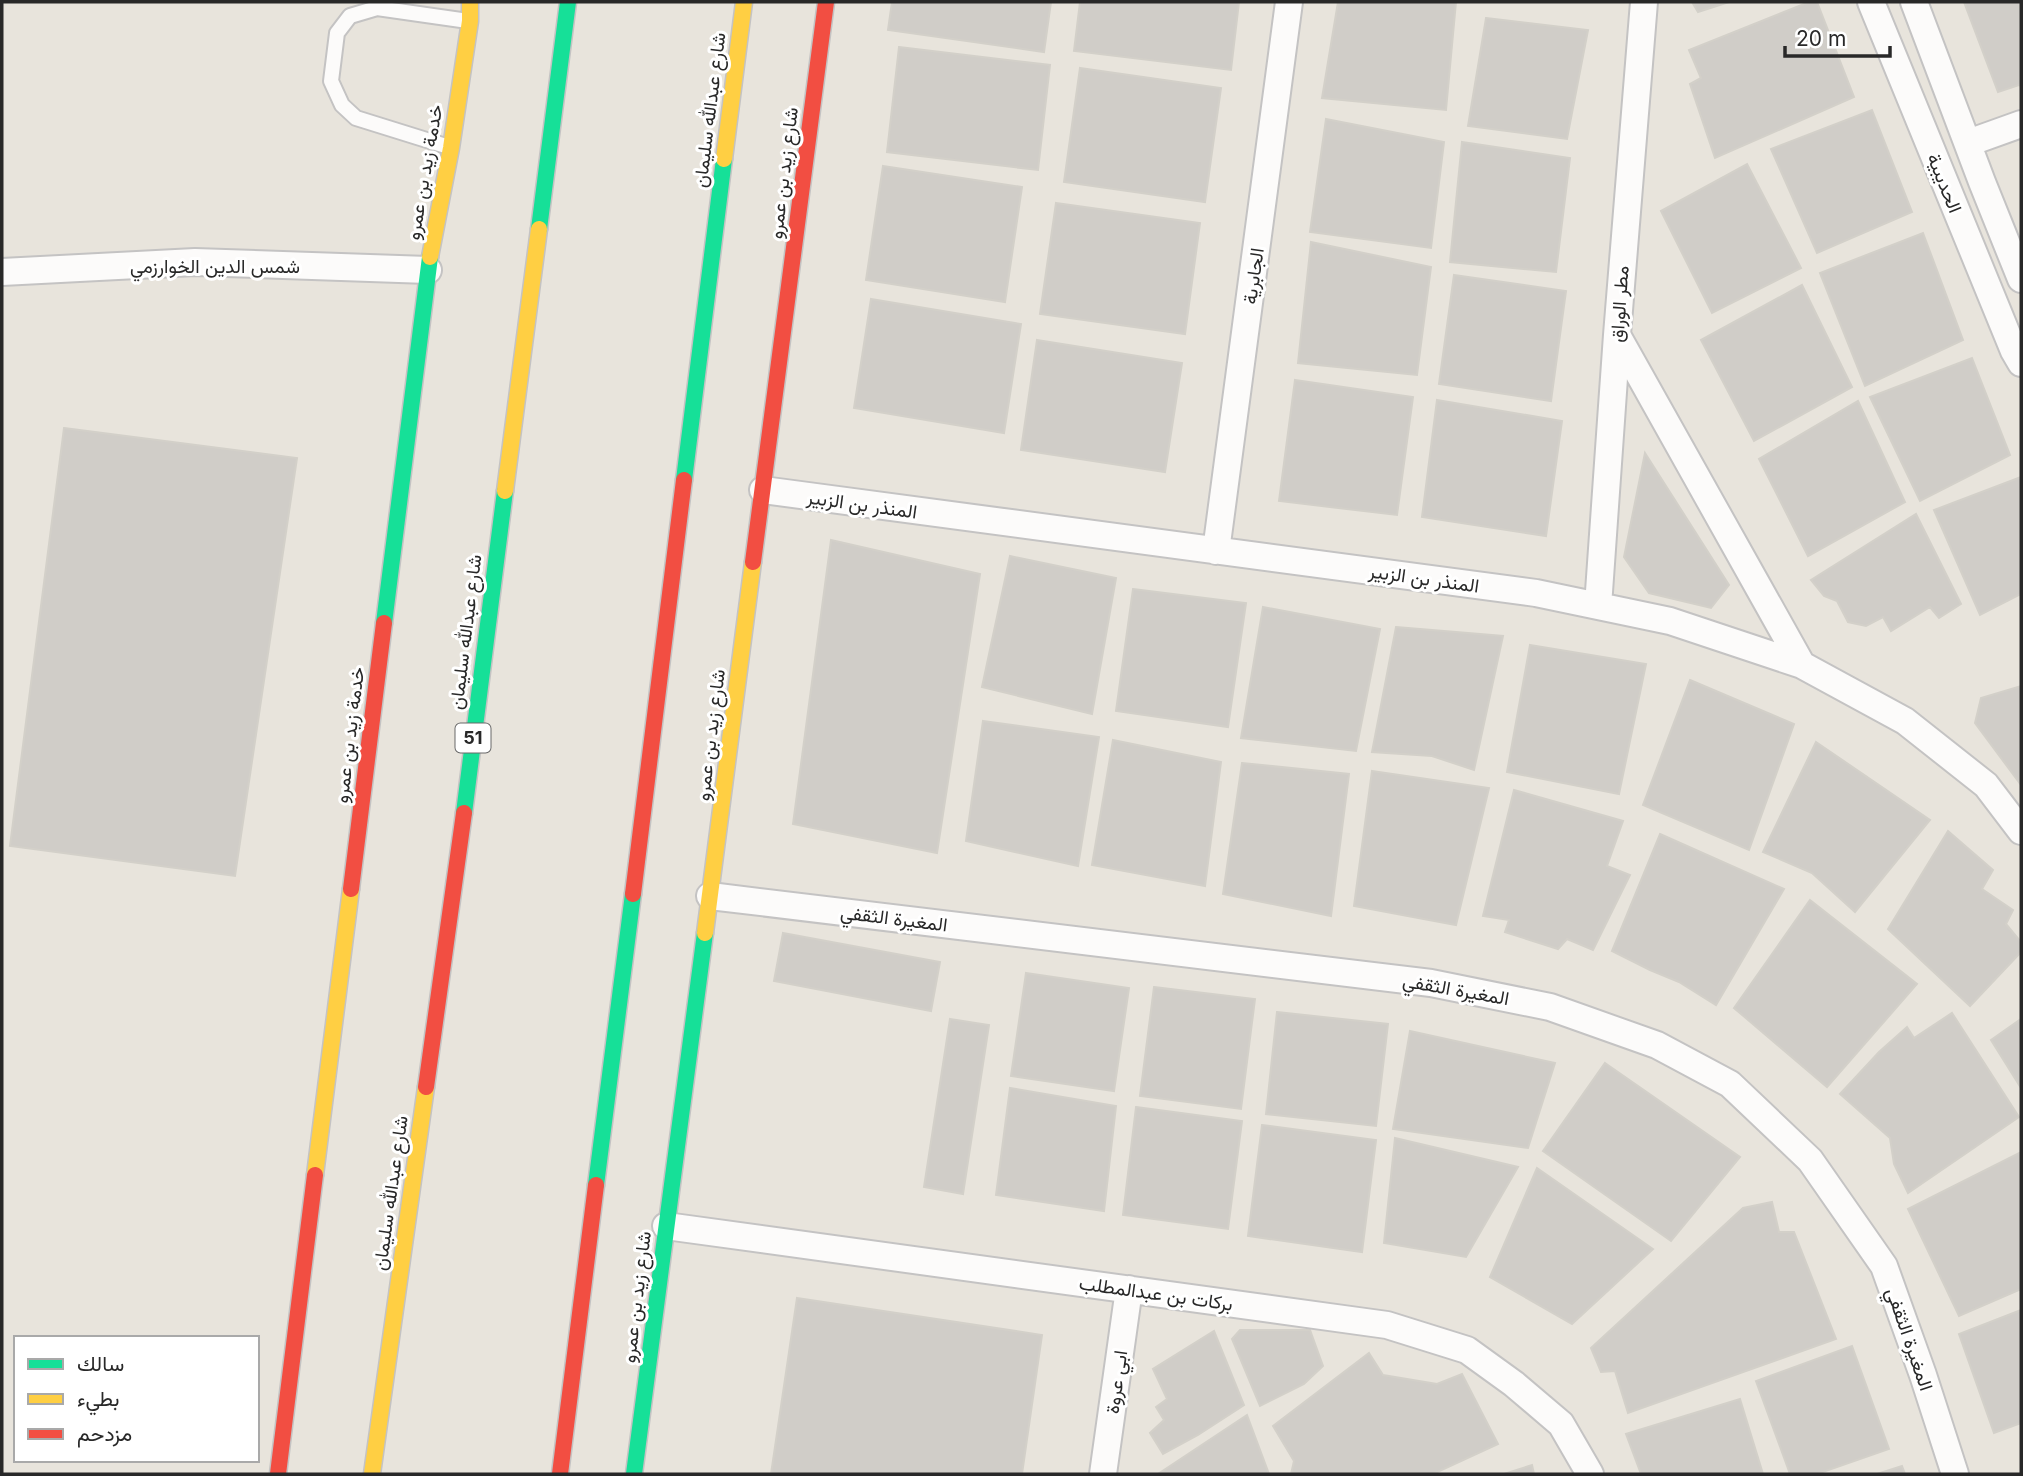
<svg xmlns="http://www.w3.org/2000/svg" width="2023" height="1476" font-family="Inter,Vazirmatn,sans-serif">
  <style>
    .building { fill: #d0cdc8; stroke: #d3d0c9; stroke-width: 2 }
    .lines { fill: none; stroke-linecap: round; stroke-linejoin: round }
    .lane-casing { stroke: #c4c3c3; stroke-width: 18 }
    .street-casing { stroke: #c4c3c3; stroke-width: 30 }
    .fast-casing { stroke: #c4c3c3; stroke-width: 19 }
    .slow-casing { stroke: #c4c3c3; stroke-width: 19 }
    .jam-casing { stroke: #c4c3c3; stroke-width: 19 }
    .lane { stroke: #fcfbfa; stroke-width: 14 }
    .street { stroke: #fcfbfa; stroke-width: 26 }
    .fast { stroke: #16e098; stroke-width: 16 }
    .slow { stroke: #ffcf43; stroke-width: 16 }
    .jam { stroke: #f24e42; stroke-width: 16 }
    .labels { text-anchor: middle; stroke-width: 6; stroke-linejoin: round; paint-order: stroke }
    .shield { fill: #fff; stroke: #686868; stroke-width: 2 }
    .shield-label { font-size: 18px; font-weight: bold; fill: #282828 }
    .street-label { font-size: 19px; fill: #282828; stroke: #fff }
  </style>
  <rect width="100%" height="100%" fill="#e8e4dc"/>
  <path class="building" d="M 892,2 L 1051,2 L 1044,52 L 888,30 Z
    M 1080,2 L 1239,2 L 1231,70 L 1074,51 Z
    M 1338,2 L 1456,2 L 1446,110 L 1322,98 Z
    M 1692,2 L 1729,2 L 1698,12 Z
    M 1809,2 L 1817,2 L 1854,97 L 1715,158 L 1690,84 L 1701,78 L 1689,50 Z
    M 1964,2 L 2021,2 L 2021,86 L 2019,85 L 1998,92 Z
    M 1486,18 L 1588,30 L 1567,139 L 1468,126 Z
    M 899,47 L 1050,65 L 1038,170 L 887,152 Z
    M 1080,68 L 1221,88 L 1205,202 L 1064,182 Z
    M 1872,110 L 1912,212 L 1817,253 L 1771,149 Z
    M 1326,119 L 1444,142 L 1431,248 L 1310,232 Z
    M 1462,142 L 1570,158 L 1556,272 L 1450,262 Z
    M 1747,164 L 1801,268 L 1712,313 L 1661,211 Z
    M 883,166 L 1022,187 L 1005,302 L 866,280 Z
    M 1056,203 L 1200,223 L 1185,334 L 1040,314 Z
    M 1923,233 L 1963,340 L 1865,386 L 1820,273 Z
    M 1311,242 L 1431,267 L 1417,375 L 1298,363 Z
    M 1454,275 L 1566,291 L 1551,401 L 1439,384 Z
    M 1802,285 L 1852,387 L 1754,441 L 1701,340 Z
    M 871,299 L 1021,324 L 1004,433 L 854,408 Z
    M 1037,340 L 1182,363 L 1165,472 L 1021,450 Z
    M 1972,358 L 2010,455 L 1920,501 L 1870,397 Z
    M 1295,380 L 1413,397 L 1397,515 L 1279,501 Z
    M 1437,400 L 1562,421 L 1546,536 L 1422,517 Z
    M 1858,401 L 1905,502 L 1808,556 L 1759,459 Z
    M 64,428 L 297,458 L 235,876 L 10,846 Z
    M 1645,453 L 1729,585 L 1711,608 L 1649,593 L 1624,557 Z
    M 2021,477 L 2021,594 L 1980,615 L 1934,510 Z
    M 1916,514 L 1961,604 L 1939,618 L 1930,607 L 1891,631 L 1883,617 L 1866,626 L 1848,622 L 1837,601 L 1824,596 L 1811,580 Z
    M 831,540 L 980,574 L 937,853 L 793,824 Z
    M 1010,556 L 1116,578 L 1092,714 L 982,687 Z
    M 1133,589 L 1246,603 L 1228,727 L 1116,711 Z
    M 1263,607 L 1380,629 L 1356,751 L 1241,738 Z
    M 1396,627 L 1503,636 L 1474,770 L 1432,756 L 1372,752 Z
    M 1530,645 L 1646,664 L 1619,794 L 1507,772 Z
    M 1690,680 L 1794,724 L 1749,850 L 1643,805 Z
    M 2021,686 L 2021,785 L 1975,723 L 1981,698 Z
    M 983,721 L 1099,737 L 1078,866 L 966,841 Z
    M 1113,740 L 1221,762 L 1205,886 L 1092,865 Z
    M 1816,742 L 1930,820 L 1855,912 L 1812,873 L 1763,852 Z
    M 1242,763 L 1349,774 L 1331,916 L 1223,894 Z
    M 1372,771 L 1489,788 L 1456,925 L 1354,906 Z
    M 1514,790 L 1623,821 L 1607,866 L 1630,875 L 1593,950 L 1567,939 L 1558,949 L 1505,932 L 1509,920 L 1483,916 Z
    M 1948,831 L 1993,870 L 1982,889 L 2013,910 L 2006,924 L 2021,942 L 2021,952 L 1970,1006 L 1888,929 Z
    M 1660,834 L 1784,889 L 1716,1005 L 1679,982 L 1650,970 L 1612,951 Z
    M 1810,900 L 1917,984 L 1827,1087 L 1734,1008 Z
    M 783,933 L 940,962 L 931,1011 L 774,981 Z
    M 1026,973 L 1129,988 L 1114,1091 L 1011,1076 Z
    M 1154,987 L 1255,999 L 1241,1109 L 1140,1096 Z
    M 1277,1012 L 1388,1024 L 1376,1126 L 1266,1114 Z
    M 1952,1013 L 2019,1117 L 1908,1193 L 1894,1164 L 1890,1138 L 1840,1094 L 1879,1052 L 1907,1027 L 1914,1038 Z
    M 950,1019 L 989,1025 L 963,1194 L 924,1187 Z
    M 2021,1019 L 2021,1088 L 1991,1040 Z
    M 1410,1031 L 1555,1063 L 1528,1148 L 1393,1129 Z
    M 1605,1063 L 1740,1157 L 1671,1241 L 1543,1151 Z
    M 1010,1088 L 1116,1106 L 1104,1211 L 996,1195 Z
    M 1136,1107 L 1242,1121 L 1228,1229 L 1123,1215 Z
    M 1262,1125 L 1376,1140 L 1362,1252 L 1248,1236 Z
    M 1395,1138 L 1518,1167 L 1466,1257 L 1384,1243 Z
    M 2021,1152 L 2021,1289 L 1959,1316 L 1908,1209 Z
    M 1537,1168 L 1653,1249 L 1572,1324 L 1490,1277 Z
    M 1772,1202 L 1779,1232 L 1794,1232 L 1836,1339 L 1628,1413 L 1615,1371 L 1601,1372 L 1591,1348 L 1743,1208 Z
    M 797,1298 L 1042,1335 L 1022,1474 L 771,1474 Z
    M 2021,1310 L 2021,1423 L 1994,1433 L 1959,1334 Z
    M 1240,1330 L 1310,1330 L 1323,1366 L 1304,1384 L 1260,1406 L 1232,1339 Z
    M 1214,1331 L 1244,1405 L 1198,1435 L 1163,1454 L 1150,1433 L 1164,1420 L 1156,1407 L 1167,1399 L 1153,1369 Z
    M 1852,1346 L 1889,1449 L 1817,1474 L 1790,1474 L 1756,1381 Z
    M 1369,1353 L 1383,1375 L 1437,1384 L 1462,1374 L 1498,1444 L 1433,1474 L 1291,1474 L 1294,1461 L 1273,1426 Z
    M 1740,1399 L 1763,1474 L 1641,1474 L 1626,1434 Z
    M 1247,1415 L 1269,1474 L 1158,1474 Z
    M 1532,1465 L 1534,1474 L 1504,1474 Z
    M 1902,1466 L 1905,1474 L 1877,1474 Z"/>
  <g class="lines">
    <defs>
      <path id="lane" d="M 449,147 L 356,118 L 342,105 L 331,81 L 337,33 L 350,16 L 377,8 L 468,21"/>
      <path id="street" d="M 1871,2 L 2014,351 L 2021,363
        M 1914,2 L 1982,182 L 2021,279
        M 1968,143 L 2021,124
        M 2,272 L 195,262 L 428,270
        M 1617,335 L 1802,665
        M 763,490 L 1536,593 L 1670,621 L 1802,665 L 1905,721 L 1986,785 L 2021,831
        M 1216,551 L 1289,2
        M 1598,606 L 1617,335 L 1644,2
        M 710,896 L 1431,983 L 1550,1007 L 1657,1045 L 1730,1084 L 1810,1160 L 1884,1266 L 1923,1375 L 1955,1474
        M 666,1226 L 1387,1325 L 1467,1350 L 1514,1384 L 1561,1424 L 1590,1474
        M 1103,1474 L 1129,1289"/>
      <path id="fast" d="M 539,229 L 568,2
        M 684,480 L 724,159
        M 384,623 L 430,257
        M 464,813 L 505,491
        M 596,1185 L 633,894
        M 634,1474 L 705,933"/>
      <path id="slow" d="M 724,159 L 744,2
        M 430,257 L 451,148 L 470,21 L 470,2
        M 505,491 L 539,229
        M 705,933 L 753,562
        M 315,1175 L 351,889
        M 372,1474 L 426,1087"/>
      <path id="jam" d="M 753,562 L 826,2
        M 351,889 L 384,623
        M 633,894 L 684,480
        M 426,1087 L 464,813
        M 278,1474 L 315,1175
        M 560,1474 L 596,1185"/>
    </defs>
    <use href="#lane" class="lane-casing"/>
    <use href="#street" class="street-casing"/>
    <use href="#fast" class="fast-casing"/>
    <use href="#slow" class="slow-casing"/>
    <use href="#jam" class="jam-casing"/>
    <use href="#lane" class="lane"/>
    <use href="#street" class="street"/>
    <use href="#fast" class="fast"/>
    <use href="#slow" class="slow"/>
    <use href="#jam" class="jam"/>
  </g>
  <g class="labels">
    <rect class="shield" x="455.5" y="723.5" width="35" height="29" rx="5"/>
    <g class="shield-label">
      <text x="473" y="744">51</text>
    </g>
    <g class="street-label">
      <text transform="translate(709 110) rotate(-83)" y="7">شارع عبدالله سليمان</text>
      <text transform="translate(424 172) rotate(-80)" y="7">خدمة زيد بن عمرو</text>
      <text transform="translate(783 173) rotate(-83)" y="7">شارع زيد بن عمرو</text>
      <text transform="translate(1945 183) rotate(68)" y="7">الحديبية</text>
      <text x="215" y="273">شمس الدين الخوارزمي</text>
      <text transform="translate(1253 276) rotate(-82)" y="7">الجابرية</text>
      <text transform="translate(1619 304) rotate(-86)" y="7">مطر الوراق</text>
      <text transform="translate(862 504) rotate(8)" y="7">المنذر بن الزبير</text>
      <text transform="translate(1424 578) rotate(8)" y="7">المنذر بن الزبير</text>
      <text transform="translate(465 632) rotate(-83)" y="7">شارع عبدالله سليمان</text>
      <text transform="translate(349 735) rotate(-83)" y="7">خدمة زيد بن عمرو</text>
      <text transform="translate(710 735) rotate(-83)" y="7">شارع زيد بن عمرو</text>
      <text transform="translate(894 918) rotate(7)" y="7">المغيرة الثقفي</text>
      <text transform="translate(1456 989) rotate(10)" y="7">المغيرة الثقفي</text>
      <text transform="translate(390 1193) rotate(-82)" y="7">شارع عبدالله سليمان</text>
      <text transform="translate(1156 1293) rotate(8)" y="7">بركات بن عبدالمطلب</text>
      <text transform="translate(636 1297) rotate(-83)" y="7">شارع زيد بن عمرو</text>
      <text transform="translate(1910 1339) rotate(71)" y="7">المغيرة الثقفي</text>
      <text transform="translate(1116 1382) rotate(-82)" y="7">ابي عروة</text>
    </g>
  </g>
  <rect width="2023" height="1476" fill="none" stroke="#282828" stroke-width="7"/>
  <rect x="14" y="1336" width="245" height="126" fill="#ffffff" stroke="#a9a9a9" stroke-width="2"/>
  <rect x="28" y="1359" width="35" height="10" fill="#16e098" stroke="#a9a9a9" stroke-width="2"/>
  <text x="77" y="1371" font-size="21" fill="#282828">سالك</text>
  <rect x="28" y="1394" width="35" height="10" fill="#ffcf43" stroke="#a9a9a9" stroke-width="2"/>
  <text x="77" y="1406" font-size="21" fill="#282828">بطيء</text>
  <rect x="28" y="1429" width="35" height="10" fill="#f24e42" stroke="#a9a9a9" stroke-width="2"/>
  <text x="77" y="1441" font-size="21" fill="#282828">مزدحم</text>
  <path d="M1785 46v10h105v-10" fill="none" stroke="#282828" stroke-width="3.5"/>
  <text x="1796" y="46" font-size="21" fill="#282828" stroke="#ffffff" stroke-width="5" paint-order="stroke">20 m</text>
</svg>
